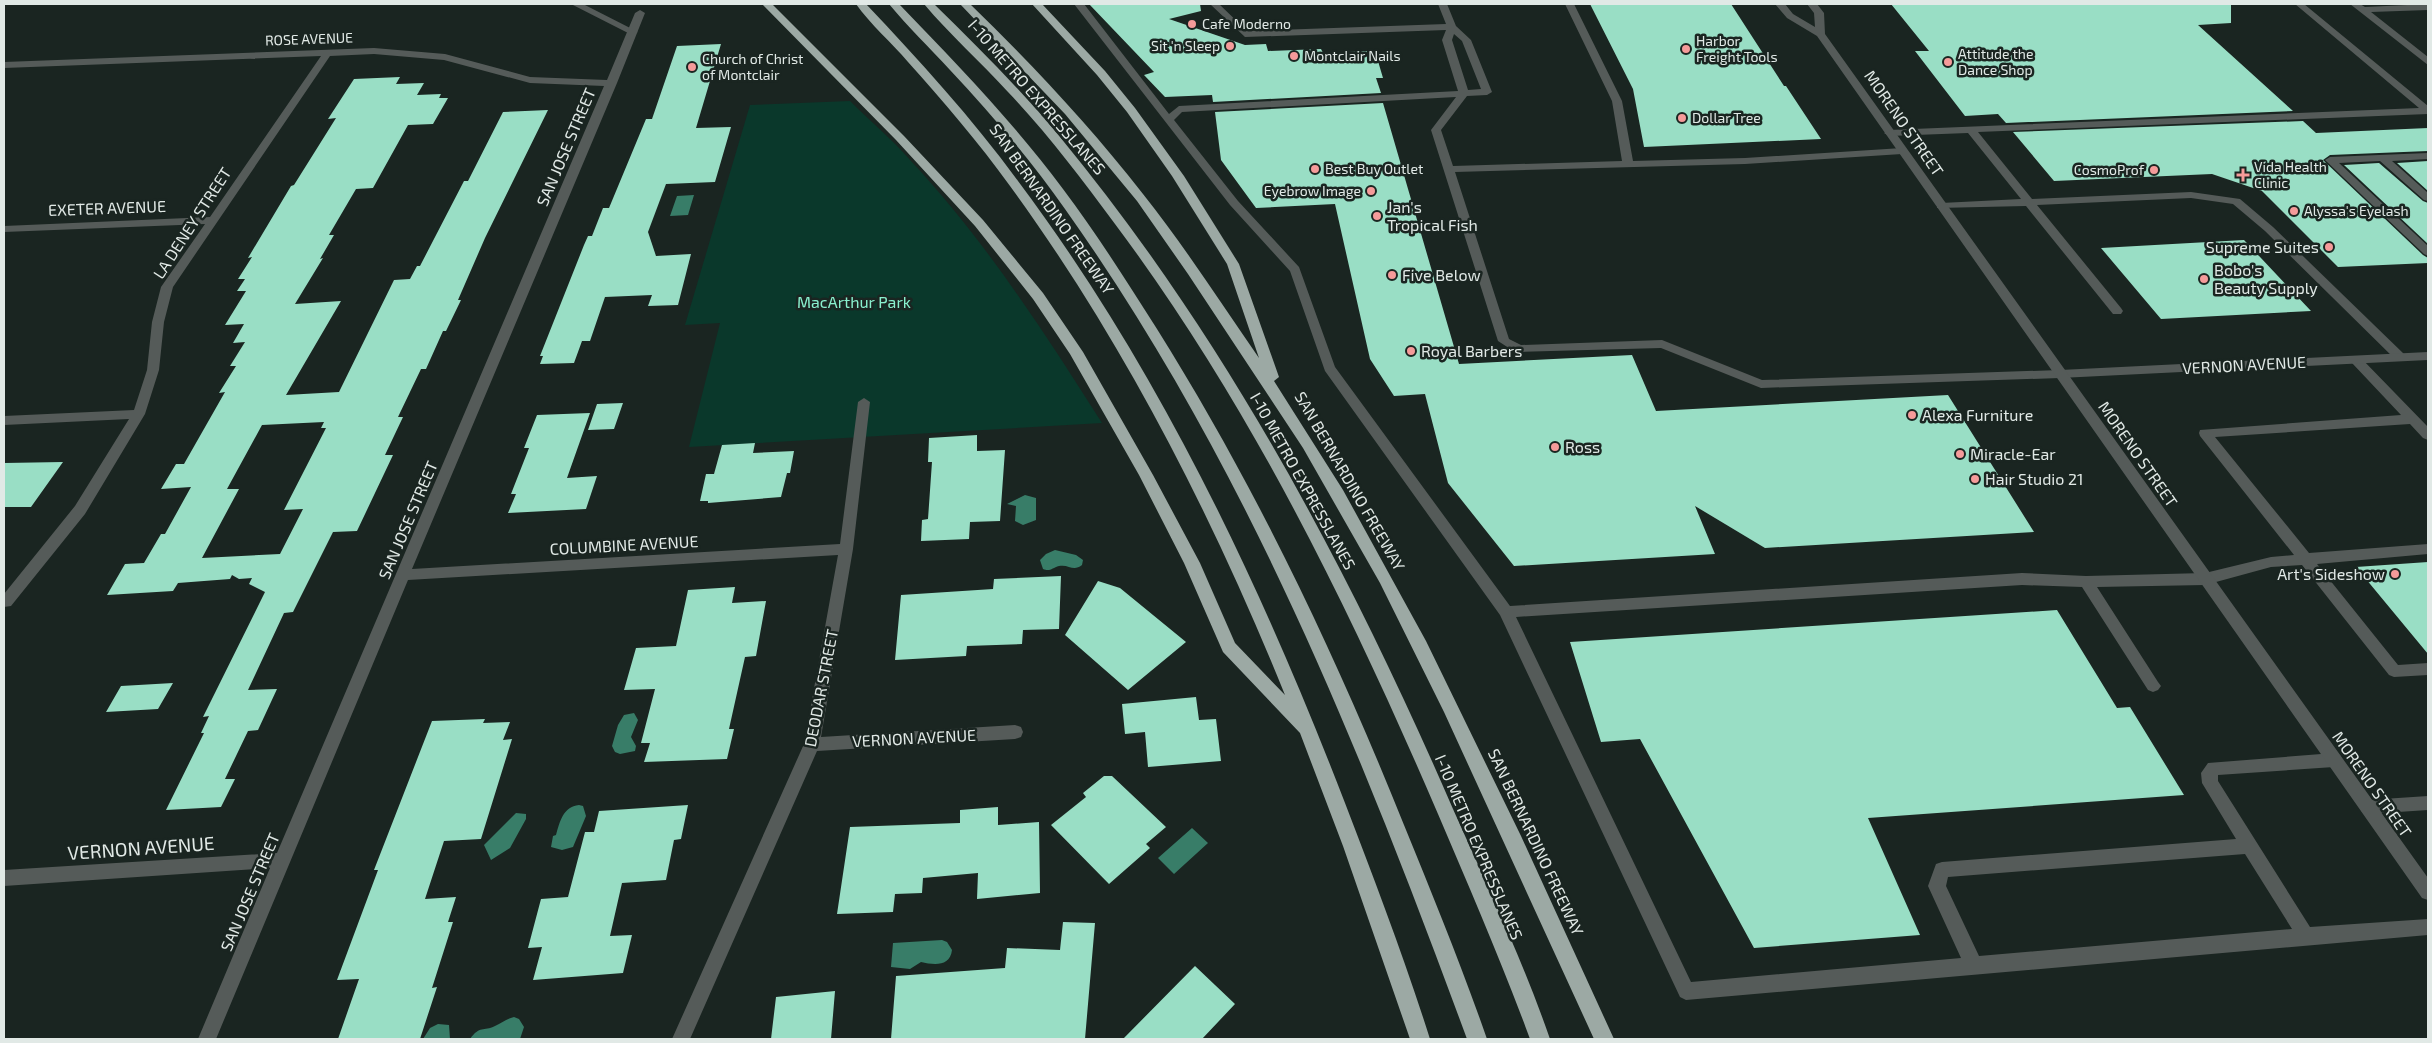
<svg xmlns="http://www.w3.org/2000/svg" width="2432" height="1043" font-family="'Exo 2',sans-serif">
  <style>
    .green { fill: #0a382b }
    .water { fill: #387d68 }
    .building { fill: #99dec5; fill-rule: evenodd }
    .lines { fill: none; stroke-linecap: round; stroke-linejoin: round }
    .service { fill: #555b59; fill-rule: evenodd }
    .minor { fill: #555b59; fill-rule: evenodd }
    .tertiary { fill: #555b59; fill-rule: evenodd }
    .motorway { fill: #9ca9a4; fill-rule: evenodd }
    .poi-dot { fill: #f59b9a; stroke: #1a2521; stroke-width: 2 }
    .labels { text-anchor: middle; stroke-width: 5; stroke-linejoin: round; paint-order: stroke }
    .far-poi-label { font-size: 14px; fill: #e1e9e6; stroke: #1a2521; text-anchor: start }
    .far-street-label { font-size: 14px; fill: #e1e9e6; stroke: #1a2521 }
    .street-label { font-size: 16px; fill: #e1e9e6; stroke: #1a2521 }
    .poi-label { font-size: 16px; fill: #e1e9e6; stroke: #1a2521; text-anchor: start }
    .park-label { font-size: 16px; fill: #89f0ce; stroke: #1a2521 }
    .near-street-label { font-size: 19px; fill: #e1e9e6; stroke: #1a2521 }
  </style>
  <rect width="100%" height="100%" fill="#1a2521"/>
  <path class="green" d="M 850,101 C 870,121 892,139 910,160 C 985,240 1044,332 1102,423 L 689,447 L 720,323 L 685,325 L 750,105 Z"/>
  <path class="water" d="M 694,195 L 688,215 L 670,216 L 677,196 Z
    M 1025,495 L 1036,498 L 1036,520 L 1023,525 L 1015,521 L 1016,506 L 1007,504 Z
    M 1055,550 L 1076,555 L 1083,560 L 1082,565 C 1073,572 1069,564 1059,566 C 1052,568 1050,572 1043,569 L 1040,560 L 1046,554 Z
    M 634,713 L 638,720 L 631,737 L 636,746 L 635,751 L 620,754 L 615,752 L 612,746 L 618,725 L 624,715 Z
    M 579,805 L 583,806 L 586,816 L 573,847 L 562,850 L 551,847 L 553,836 L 556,835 C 560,821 563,807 579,805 Z
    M 516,813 L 526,814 L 526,819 L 510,848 L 491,860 L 484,845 Z
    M 1192,828 L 1208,843 L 1174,874 L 1158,858 Z
    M 942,940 L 947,942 L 952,950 C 950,967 934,965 921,962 L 910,969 L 891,967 L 893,943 Z
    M 514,1017 L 519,1019 L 524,1027 L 520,1039 L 470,1039 C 480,1025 483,1032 495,1026 C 502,1023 506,1019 514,1017 Z
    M 438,1024 L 449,1025 L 450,1039 L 423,1039 L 430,1028 Z"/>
  <path class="building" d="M 1089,4 L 1200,4 L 1201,11 L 1169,19 L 1245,45 L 1266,44 L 1268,51 L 1321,49 L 1323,53 L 1375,51 L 1383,78 L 1376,78 L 1381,93 L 1213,102 L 1212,95 L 1165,97 L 1144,75 L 1154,72 Z
    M 1590,4 L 1731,4 L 1784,86 L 1786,86 L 1821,139 L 1644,147 L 1633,89 Z
    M 1891,4 L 2231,4 L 2231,23 L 2198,25 L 2293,111 L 2006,123 L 1998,114 L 1965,116 L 1915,51 L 1929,51 Z
    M 721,44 L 696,128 L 731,127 L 715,182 L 666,184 L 648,232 L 656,256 L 691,254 L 678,305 L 648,306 L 652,295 L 605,297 L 590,341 L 582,341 L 574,363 L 540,364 L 543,356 L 540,356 L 584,245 L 588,236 L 592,236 L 603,208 L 609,208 L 646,119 L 652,119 L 677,46 Z
    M 400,77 L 396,84 L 424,83 L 417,95 L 441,94 L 439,98 L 448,98 L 433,124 L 408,125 L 373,188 L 356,189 L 329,235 L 334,235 L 320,259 L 323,258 L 295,304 L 341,301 L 286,395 L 339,392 L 394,280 L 410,279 L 417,266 L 420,266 L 464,181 L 468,181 L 503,112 L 548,110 L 485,238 L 458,300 L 461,300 L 446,331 L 443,331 L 426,369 L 421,369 L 398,417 L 403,417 L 385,455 L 393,455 L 357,531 L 333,532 L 293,612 L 284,613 L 248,690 L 277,689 L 258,730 L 248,731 L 225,779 L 235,779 L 221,807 L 166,810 L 204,733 L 201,733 L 209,716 L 203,717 L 265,592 L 249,584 L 252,578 L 239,579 L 232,575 L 230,579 L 178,583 L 173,591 L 107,595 L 125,564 L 144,563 L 161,534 L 165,534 L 191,487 L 161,489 L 176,464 L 184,464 L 225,392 L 219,393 L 236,366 L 230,366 L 245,342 L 233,343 L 244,324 L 225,325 L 246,291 L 237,291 L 245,279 L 238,279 L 252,257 L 248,258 L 291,186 L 294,185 L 336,118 L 328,119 L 354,79 ZM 324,422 L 321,428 L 326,428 L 284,510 L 303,509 L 280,554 L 202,558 L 239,489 L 227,489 L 262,425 Z
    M 1383,103 L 1459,364 L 1632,355 L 1656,411 L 1948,395 L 2034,532 L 1765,548 L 1695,506 L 1715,554 L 1514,566 L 1448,483 L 1425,394 L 1394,396 L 1370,359 L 1335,204 L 1256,208 L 1221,160 L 1215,112 Z
    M 2303,121 L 2316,133 L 2428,128 L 2428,151 L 2330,155 L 2323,160 L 2423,255 L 2428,258 L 2428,263 L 2338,267 L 2262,191 L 2212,174 L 2054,181 L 2013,132 Z
    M 2428,161 L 2428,191 L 2397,163 Z
    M 2379,163 L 2423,201 L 2428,203 L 2428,244 L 2344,165 Z
    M 2244,240 L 2311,311 L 2161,319 L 2101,248 Z
    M 623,403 L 614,429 L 588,430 L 597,404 Z
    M 590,413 L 567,478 L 597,476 L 586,509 L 508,513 L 516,494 L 511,494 L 529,448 L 524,448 L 537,415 Z
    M 977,435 L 977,451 L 1005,450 L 1000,521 L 970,522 L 969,539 L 921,541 L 922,520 L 928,519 L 932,462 L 928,462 L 929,438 Z
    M 755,443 L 753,453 L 794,451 L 790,473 L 787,473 L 781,497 L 708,503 L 708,501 L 700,501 L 706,474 L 714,474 L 722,445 Z
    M 63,462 L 31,507 L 4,507 L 4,463 Z
    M 2428,562 L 2428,654 L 2356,567 Z
    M 1061,576 L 1059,629 L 1023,630 L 1022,644 L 967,646 L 966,656 L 895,660 L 901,595 L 993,589 L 994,579 Z
    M 1098,581 L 1120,588 L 1186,642 L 1128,690 L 1065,635 Z
    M 735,587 L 732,603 L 766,601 L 756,656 L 745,657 L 729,729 L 734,729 L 727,759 L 644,762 L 650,743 L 641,743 L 655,689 L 624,690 L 636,648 L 676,646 L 688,590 Z
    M 2057,610 L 2117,708 L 2130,707 L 2184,795 L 1868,818 L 1920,935 L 1754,948 L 1640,739 L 1601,742 L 1570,642 Z
    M 173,683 L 158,709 L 106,712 L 121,686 Z
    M 1196,697 L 1199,720 L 1216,719 L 1221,761 L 1148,767 L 1145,732 L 1125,734 L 1122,704 Z
    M 485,719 L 483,723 L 510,722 L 503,740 L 512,739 L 481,839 L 444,841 L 425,899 L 456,897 L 448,922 L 453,922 L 432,988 L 437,987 L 420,1039 L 338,1039 L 359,979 L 337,980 L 378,870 L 374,870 L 432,721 Z
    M 1104,776 L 1112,776 L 1166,827 L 1146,844 L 1150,848 L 1109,884 L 1051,825 L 1086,797 L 1083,793 Z
    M 688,805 L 681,839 L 674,840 L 666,880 L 622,883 L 610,936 L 632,935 L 623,973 L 533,980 L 542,947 L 528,948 L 541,899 L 568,897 L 585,832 L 594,832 L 599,811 Z
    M 998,807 L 998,825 L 1039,822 L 1040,893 L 977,899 L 978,873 L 923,878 L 922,893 L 895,894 L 893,912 L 837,914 L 850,827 L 960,823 L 960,810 Z
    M 1063,922 L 1095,923 L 1085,1039 L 891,1039 L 896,976 L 1005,968 L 1007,948 L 1060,950 Z
    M 1195,966 L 1235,1004 L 1202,1039 L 1123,1039 Z
    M 835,991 L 831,1039 L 771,1039 L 776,997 Z"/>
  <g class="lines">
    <path class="service" d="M 571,4 L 583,4 L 638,32 L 630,34 Z
      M 1074,4 L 1084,4 L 1169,114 L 1179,106 L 1458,91 L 1442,40 L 1446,30 L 1245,37 L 1210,4 L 1219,4 L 1247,31 L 1446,24 L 1438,4 L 1447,4 L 1456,26 L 1471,40 L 1492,92 L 1487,95 L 1467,96 L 1441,130 L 1453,166 L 1622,161 L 1612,101 L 1565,4 L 1574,4 L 1622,101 L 1633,161 L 1745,158 L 1902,148 L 1907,151 L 1902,154 L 1745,164 L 1455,172 L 1509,339 L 1521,345 L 1662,340 L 1762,380 L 2060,370 L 2066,374 L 2060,378 L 1761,388 L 1661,348 L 1515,352 L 1498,341 L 1431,130 L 1456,97 L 1182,112 L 1174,120 L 1238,201 L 1299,267 L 1335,367 L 1510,606 L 2022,573 L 2086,576 L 2205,573 L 2271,557 L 2294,555 L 2200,436 L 2199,433 L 2200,430 L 2401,415 L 2352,363 L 2350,360 L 2356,356 L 2360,357 L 2428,427 L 2428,440 L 2423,438 L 2410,424 L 2215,437 L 2309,553 L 2428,544 L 2428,554 L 2317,564 L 2398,665 L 2428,663 L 2428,675 L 2394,677 L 2389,675 L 2302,565 L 2271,567 L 2205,585 L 2097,587 L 2158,682 L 2161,686 L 2158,690 L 2153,692 L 2148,690 L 2082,587 L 2022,585 L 1516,617 L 1691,982 L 1961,958 L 1928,886 L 1936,864 L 1942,862 L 2236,839 L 2202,783 L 2201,773 L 2208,763 L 2334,753 L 2340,755 L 2342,760 L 2340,765 L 2334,767 L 2218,775 L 2218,781 L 2310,927 L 2428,919 L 2428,935 L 1686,1000 L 1680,997 L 1500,615 L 1325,371 L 1290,271 L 1230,205 ZM 1454,34 L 1462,41 L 1481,89 L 1468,90 L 1452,40 ZM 2245,854 L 2292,929 L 1979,956 L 1946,886 L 1948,877 Z
      M 2295,4 L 2304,4 L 2428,106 L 2428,114 L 1978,132 L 2032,199 L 2191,192 L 2240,199 L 2273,227 L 2405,355 L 2407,358 L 2405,361 L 2397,361 L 2265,231 L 2233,204 L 2191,198 L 2037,205 L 2121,308 L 2123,311 L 2121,314 L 2113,314 L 2026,206 L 1937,208 L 1937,204 L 1941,203 L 2021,199 L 1968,133 L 1889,136 L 1884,133 L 1889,130 L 2419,108 Z
      M 2428,153 L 2428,159 L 2392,161 L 2428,193 L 2428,201 L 2424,200 L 2380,161 L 2339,163 L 2428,246 L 2428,256 L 2424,254 L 2325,160 L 2330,157 Z
      M 2428,796 L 2428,810 L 2368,814 L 2362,812 L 2360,807 L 2362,802 L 2368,800 Z"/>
    <path class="minor" d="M 2350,4 L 2360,4 L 2365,7 L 2428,4 L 2428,10 L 2371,12 L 2428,57 L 2428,65 Z
      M 640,10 L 645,13 L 617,83 L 412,569 L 840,544 L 858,402 L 864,398 L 870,402 L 853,549 L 821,737 L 1015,725 L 1021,727 L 1023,732 L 1021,737 L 1015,739 L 817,751 L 690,1039 L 672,1039 L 804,744 L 838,555 L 408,580 L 216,1039 L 198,1039 L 270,868 L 4,886 L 4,870 L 277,853 L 604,86 L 530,83 L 444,60 L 374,54 L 330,56 L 173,287 L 164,322 L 159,370 L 145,414 L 85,514 L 11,606 L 4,607 L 4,594 L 75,506 L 129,419 L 4,425 L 4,416 L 134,410 L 147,370 L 152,322 L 161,287 L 205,224 L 4,232 L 4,226 L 210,217 L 321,56 L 4,68 L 4,62 L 374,48 L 445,54 L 530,77 L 607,80 L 635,13 Z
      M 2428,352 L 2428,360 L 2060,378 L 2054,374 L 2060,370 Z"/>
    <path class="tertiary" d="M 1775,4 L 1785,4 L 1793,14 L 1815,27 L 1814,13 L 1807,4 L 1817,4 L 1824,13 L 1825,34 L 2428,878 L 2428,900 L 2422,898 L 1817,36 L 1787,18 Z"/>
    <path class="motorway" d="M 762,4 L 772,4 L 904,136 L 983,220 L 1043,293 L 1083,352 L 1153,475 L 1200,563 L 1235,643 L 1285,695 C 1213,517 1124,342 1010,186 C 979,143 944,102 908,62 C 892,43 870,24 856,4 L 866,4 C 919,60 972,118 1018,181 C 1159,369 1261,585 1345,803 C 1375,881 1405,960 1430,1039 L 1410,1039 L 1343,846 L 1300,733 L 1223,652 L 1184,563 L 1139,475 L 1070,354 L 1033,299 L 975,226 L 896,140 Z
      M 889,4 L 899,4 C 956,63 1014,123 1063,189 C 1097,234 1127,282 1157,329 C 1256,487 1335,653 1404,825 C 1433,896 1462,967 1487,1039 L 1467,1039 C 1359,746 1247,465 1065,209 C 1031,160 991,114 950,70 C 930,48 908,27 889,4 Z
      M 924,4 L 934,4 C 978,47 1021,90 1060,137 C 1226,338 1350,571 1453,809 C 1487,885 1523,961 1550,1039 L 1530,1039 C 1502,963 1470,889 1438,814 C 1350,609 1250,404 1115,224 C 1081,178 1047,133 1008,92 C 981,62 950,35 924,4 Z
      M 960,4 L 970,4 C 1032,64 1090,126 1143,194 C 1185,247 1221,303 1259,358 L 1227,264 L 1172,176 L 1127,112 L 1097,75 L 1032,4 L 1042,4 L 1105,71 L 1135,108 L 1184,176 L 1239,264 L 1279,377 L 1274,381 L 1343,490 L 1426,641 L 1521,836 L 1614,1039 L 1594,1039 L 1444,712 L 1380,583 L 1303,448 L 1188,274 L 1137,201 L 1065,114 Z"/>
  </g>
  <g class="poi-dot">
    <circle cx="1192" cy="24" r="5"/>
    <circle cx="1230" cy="46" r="5"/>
    <circle cx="1686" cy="49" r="5"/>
    <circle cx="1294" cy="56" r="5"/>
    <circle cx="1948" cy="62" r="5"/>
    <circle cx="692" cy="67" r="5"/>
    <circle cx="1682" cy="118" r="5"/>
    <circle cx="1315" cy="169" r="5"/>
    <circle cx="2154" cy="170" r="5"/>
    <path d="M2240.5 167.5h5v5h5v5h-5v5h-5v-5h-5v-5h5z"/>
    <circle cx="1371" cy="191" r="5"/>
    <circle cx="2294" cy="211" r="5"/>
    <circle cx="1377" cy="216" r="5"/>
    <circle cx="2329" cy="247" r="5"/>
    <circle cx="1392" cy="275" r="5"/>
    <circle cx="2204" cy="279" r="5"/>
    <circle cx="1411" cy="351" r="5"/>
    <circle cx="1912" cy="415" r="5"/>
    <circle cx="1555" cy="447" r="5"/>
    <circle cx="1960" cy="454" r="5"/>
    <circle cx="1975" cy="479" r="5"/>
    <circle cx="2395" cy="574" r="5"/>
  </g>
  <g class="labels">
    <g class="far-poi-label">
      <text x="1202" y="29">Cafe Moderno</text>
      <text x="1696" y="46">Harbor<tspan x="1696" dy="16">Freight Tools</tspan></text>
      <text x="1220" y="51" text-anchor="end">Sit 'n Sleep</text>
      <text x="1958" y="59">Attitude the<tspan x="1958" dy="16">Dance Shop</tspan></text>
      <text x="1304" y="61">Montclair Nails</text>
      <text x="702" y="64">Church of Christ<tspan x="702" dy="16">of Montclair</tspan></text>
      <text x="1692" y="123">Dollar Tree</text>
      <text x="2254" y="172">Vida Health<tspan x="2254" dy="16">Clinic</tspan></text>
      <text x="1325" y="174">Best Buy Outlet</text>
      <text x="2144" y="175" text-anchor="end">CosmoProf</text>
      <text x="1361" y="196" text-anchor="end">Eyebrow Image</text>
      <text x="2304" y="216">Alyssa's Eyelash</text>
    </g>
    <g class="far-street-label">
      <text transform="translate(309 39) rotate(-2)" y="5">ROSE AVENUE</text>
    </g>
    <g class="street-label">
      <text transform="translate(1037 97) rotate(49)" y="6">I-10 METRO EXPRESSLANES</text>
      <text transform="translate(1904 123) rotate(55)" y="6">MORENO STREET</text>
      <text transform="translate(566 147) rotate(-67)" y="6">SAN JOSE STREET</text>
      <text transform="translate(107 208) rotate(-2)" y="6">EXETER AVENUE</text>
      <text transform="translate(1052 209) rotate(55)" y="6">SAN BERNARDINO FREEWAY</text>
      <text transform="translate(192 223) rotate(-57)" y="6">LA DENEY STREET</text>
      <text transform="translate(2244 365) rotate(-3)" y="6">VERNON AVENUE</text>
      <text transform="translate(2138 454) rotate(55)" y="6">MORENO STREET</text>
      <text transform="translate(1303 481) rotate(61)" y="6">I-10 METRO EXPRESSLANES</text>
      <text transform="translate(1350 481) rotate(60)" y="6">SAN BERNARDINO FREEWAY</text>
      <text transform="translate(408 520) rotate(-67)" y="6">SAN JOSE STREET</text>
      <text transform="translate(624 545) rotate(-3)" y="6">COLUMBINE AVENUE</text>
      <text transform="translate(821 688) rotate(-79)" y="6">DEODAR STREET</text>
      <text transform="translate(914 738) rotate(-3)" y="6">VERNON AVENUE</text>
      <text transform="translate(2372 784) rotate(55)" y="6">MORENO STREET</text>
      <text transform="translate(1536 842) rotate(65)" y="6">SAN BERNARDINO FREEWAY</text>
      <text transform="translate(1479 847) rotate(67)" y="6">I-10 METRO EXPRESSLANES</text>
      <text transform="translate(250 892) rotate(-67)" y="6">SAN JOSE STREET</text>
    </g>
    <g class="poi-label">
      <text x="1387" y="213">Jan's<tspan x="1387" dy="18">Tropical Fish</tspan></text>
      <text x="2319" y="253" text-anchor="end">Supreme Suites</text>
      <text x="2214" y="276">Bobo's<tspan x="2214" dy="18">Beauty Supply</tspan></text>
      <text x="1402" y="281">Five Below</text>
      <text x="1421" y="357">Royal Barbers</text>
      <text x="1922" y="421">Alexa Furniture</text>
      <text x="1565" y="453">Ross</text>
      <text x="1970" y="460">Miracle-Ear</text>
      <text x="1985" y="485">Hair Studio 21</text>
      <text x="2385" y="580" text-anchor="end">Art's Sideshow</text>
    </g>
    <g class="park-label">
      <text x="854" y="308">MacArthur Park</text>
    </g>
    <g class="near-street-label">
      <text transform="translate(141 848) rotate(-4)" y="7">VERNON AVENUE</text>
    </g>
  </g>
  <rect width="2432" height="1043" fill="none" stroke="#e1e9e6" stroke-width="10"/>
</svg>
